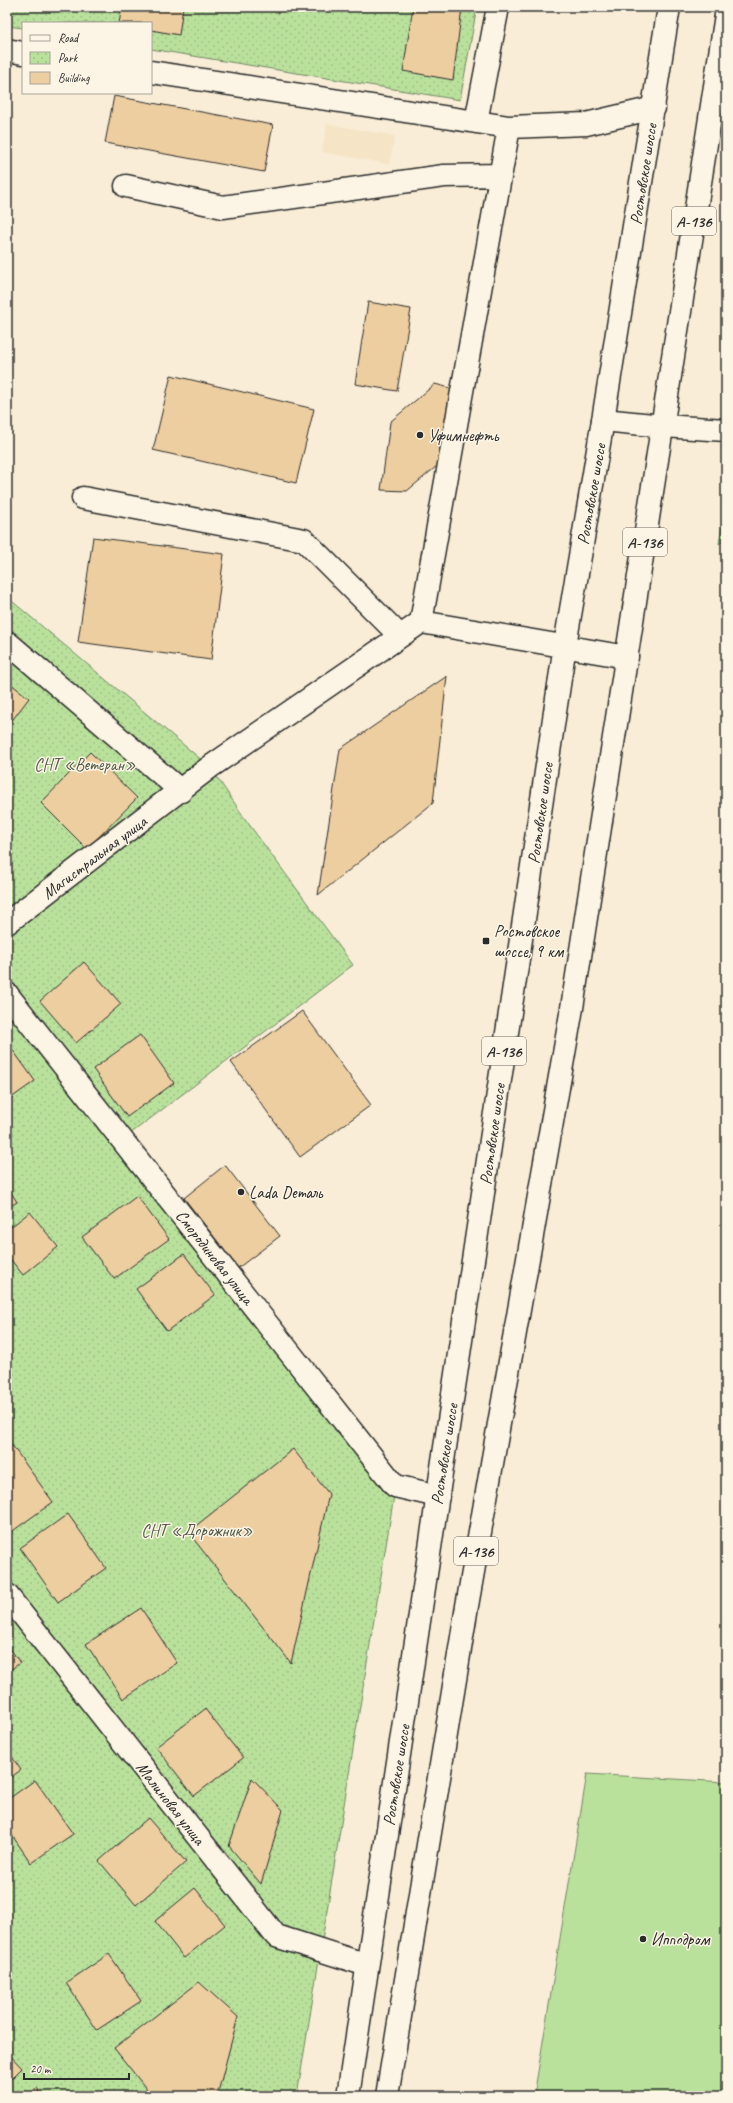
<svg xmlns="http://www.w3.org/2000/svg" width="733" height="2103" font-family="Caveat,sans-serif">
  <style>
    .built { fill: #f5e4c6 }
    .grass { fill: #bae19c; stroke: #728664 }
    .park { fill: url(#park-dots); stroke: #728664 }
    .building { fill: #edcea0; stroke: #2b2b2b }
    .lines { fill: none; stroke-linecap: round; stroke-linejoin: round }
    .minor-casing { stroke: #2b2b2b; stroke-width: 25 }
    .highway-casing { stroke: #2b2b2b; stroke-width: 25 }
    .minor { stroke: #fcf5e5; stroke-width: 22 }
    .highway { stroke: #fcf5e5; stroke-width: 22 }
    .poi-dot { fill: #2b2b2b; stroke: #fcf5e5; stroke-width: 1.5 }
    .labels { text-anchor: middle; stroke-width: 3; stroke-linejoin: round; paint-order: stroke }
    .shield { fill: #fcf5e5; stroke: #6a6863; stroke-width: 1 }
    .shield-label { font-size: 16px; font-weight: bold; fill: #2b2b2b }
    .street-label { font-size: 17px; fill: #2b2b2b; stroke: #fcf5e5 }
    .poi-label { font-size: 17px; fill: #2b2b2b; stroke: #fcf5e5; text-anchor: start }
    .park-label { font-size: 17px; fill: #4f5847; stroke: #fcf5e5 }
  </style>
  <defs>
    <pattern id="park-dots" width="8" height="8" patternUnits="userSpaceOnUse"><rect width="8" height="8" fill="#bae19c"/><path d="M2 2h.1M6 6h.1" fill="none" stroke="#a0c187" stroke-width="1.8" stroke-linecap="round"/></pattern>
  </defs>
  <rect width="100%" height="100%" fill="#f9edd7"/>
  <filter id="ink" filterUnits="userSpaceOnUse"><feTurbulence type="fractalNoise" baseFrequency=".025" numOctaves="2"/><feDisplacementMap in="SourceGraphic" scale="8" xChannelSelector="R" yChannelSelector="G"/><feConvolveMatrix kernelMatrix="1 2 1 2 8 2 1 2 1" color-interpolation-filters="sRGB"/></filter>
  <g filter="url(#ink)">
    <path class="built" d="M 327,124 L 395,136 L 389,164 L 322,152 Z"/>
    <path class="grass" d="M 587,1774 L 726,1782 L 726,2096 L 534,2096 Z"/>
    <path class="park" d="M 7,7 L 477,7 L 460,100 L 151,49 L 151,23 L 23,23 L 23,28 L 7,26 Z
      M 726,502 L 726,539 L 719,544 Z
      M 7,597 L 210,767 L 248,823 L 353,965 L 130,1134 L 397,1477 L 297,2096 L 7,2096 Z"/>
    <path class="building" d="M 122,7 L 183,7 L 179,35 L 151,30 L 151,23 L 119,23 Z
      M 413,7 L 462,7 L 453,80 L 403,71 Z
      M 114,96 L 273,125 L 264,172 L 105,143 Z
      M 368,302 L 411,309 L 397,391 L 355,384 Z
      M 171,375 L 314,409 L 296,483 L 153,450 Z
      M 435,384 L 457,390 L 449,456 L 407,491 L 381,490 L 390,422 Z
      M 93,537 L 224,554 L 211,660 L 78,642 Z
      M 447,676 L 433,803 L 318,895 L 340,749 Z
      M 7,681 L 29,698 L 7,727 Z
      M 90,752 L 137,798 L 87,849 L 41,803 Z
      M 84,962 L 121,1004 L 76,1043 L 40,1001 Z
      M 302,1011 L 371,1105 L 300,1157 L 231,1062 Z
      M 140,1035 L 174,1083 L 127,1117 L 93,1069 Z
      M 7,1042 L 35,1081 L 7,1101 Z
      M 225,1165 L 280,1236 L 238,1268 L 184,1198 Z
      M 7,1186 L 17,1202 L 7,1208 Z
      M 137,1196 L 169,1239 L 114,1279 L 82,1237 Z
      M 30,1212 L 58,1247 L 23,1275 L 7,1255 L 7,1230 Z
      M 184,1254 L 215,1295 L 167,1331 L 136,1289 Z
      M 11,1444 L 53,1502 L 7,1535 L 7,1446 Z
      M 293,1449 L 329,1494 L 291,1663 L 188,1532 Z
      M 68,1514 L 106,1568 L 58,1602 L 20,1548 Z
      M 141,1608 L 177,1663 L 123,1699 L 86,1644 Z
      M 7,1644 L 20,1663 L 7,1672 Z
      M 205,1709 L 243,1758 L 194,1796 L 156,1747 Z
      M 7,1750 L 21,1770 L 7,1780 Z
      M 252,1778 L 283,1810 L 261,1884 L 229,1846 Z
      M 35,1780 L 73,1834 L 31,1863 L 7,1828 L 7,1800 Z
      M 148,1818 L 186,1862 L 136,1905 L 99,1861 Z
      M 195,1888 L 225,1925 L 184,1958 L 155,1921 Z
      M 109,1954 L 141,2001 L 97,2030 L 66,1983 Z
      M 199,1982 L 238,2017 L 217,2096 L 152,2096 L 114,2048 Z
      M 7,2052 L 22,2068 L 7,2083 Z
      M 37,2088 L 43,2096 L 27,2096 Z"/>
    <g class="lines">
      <defs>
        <path id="minor" d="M 7,50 L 23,53
          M 151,72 L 509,127 L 586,124 L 654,108
          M 476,122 L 498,7
          M 126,186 L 223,207 L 444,176 L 500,175
          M 603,420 L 663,426 L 726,430
          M 83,498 L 304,540 L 400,636
          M 421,622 L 509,127
          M 7,642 L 181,791
          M 7,923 L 210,767 L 421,622 L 627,657
          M 7,994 L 395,1486 L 438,1496
          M 7,1595 L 276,1936 L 367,1965"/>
        <path id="highway" d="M 348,2096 L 565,645 L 603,420 L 669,7
          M 387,2096 L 467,1606 L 572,1008 L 726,15"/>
      </defs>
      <use href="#minor" class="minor-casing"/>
      <use href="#highway" class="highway-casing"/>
      <use href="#minor" class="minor"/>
      <use href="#highway" class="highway"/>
    </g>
  </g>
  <g class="poi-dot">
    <circle cx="420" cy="435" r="4"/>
    <rect x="482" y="937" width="8" height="8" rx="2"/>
    <circle cx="241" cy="1192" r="4"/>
    <circle cx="643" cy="1939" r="4"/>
  </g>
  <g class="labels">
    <g class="shield">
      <rect x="672" y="207" width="44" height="28" rx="3"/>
      <rect x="623" y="528" width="44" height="28" rx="3"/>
      <rect x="482" y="1037" width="44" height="28" rx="3"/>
      <rect x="454" y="1537" width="44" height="28" rx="3"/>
    </g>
    <g class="shield-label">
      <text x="694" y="227">А-136</text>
      <text x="645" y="548">А-136</text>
      <text x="504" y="1057">А-136</text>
      <text x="476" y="1557">А-136</text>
    </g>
    <g class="street-label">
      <text transform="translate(643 174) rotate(-81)" y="6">Ростовское шоссе</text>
      <text transform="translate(591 494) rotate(-80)" y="6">Ростовское шоссе</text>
      <text transform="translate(540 813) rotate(-82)" y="6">Ростовское шоссе</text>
      <text transform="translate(94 857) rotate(-37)" y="6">Магистральная улица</text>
      <text transform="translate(492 1134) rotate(-82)" y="6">Ростовское шоссе</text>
      <text transform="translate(215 1257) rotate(52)" y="6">Смородиновая улица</text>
      <text transform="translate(444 1454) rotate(-81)" y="6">Ростовское шоссе</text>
      <text transform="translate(396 1775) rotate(-81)" y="6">Ростовское шоссе</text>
      <text transform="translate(171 1803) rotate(52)" y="6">Малиновая улица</text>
    </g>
    <g class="poi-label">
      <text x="428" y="441">Уфимнефть</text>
      <text x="494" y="937">Ростовское<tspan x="494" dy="20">шоссе, 9 км</tspan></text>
      <text x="249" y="1198">Lada Dеталь</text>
      <text x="651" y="1945">Ипподром</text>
    </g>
    <g class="park-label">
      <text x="85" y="770">СНТ «Ветеран»</text>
      <text x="197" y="1536">СНТ «Дорожник»</text>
    </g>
  </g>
  <rect width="733" height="2103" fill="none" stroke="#fcf5e5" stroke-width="24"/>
  <rect x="12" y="12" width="709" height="2079" fill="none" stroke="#2b2b2b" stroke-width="1.5" filter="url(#ink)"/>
  <rect x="22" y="22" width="130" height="72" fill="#fcf5e5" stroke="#a8a49b"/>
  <rect x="30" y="35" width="20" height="6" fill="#fcf5e5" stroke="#a8a49b"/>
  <text x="58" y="42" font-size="12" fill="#2b2b2b">Road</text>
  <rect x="30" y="52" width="20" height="12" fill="url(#park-dots)" stroke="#a8a49b"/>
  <text x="58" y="62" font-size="12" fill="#2b2b2b">Park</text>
  <rect x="30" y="72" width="20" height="12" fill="#edcea0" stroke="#a8a49b"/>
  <text x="58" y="82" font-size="12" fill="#2b2b2b">Building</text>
  <path d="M24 2073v6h105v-6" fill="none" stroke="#2b2b2b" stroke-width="2"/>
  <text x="30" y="2073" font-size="12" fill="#2b2b2b" stroke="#fcf5e5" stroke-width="3" paint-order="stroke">20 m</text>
</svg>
